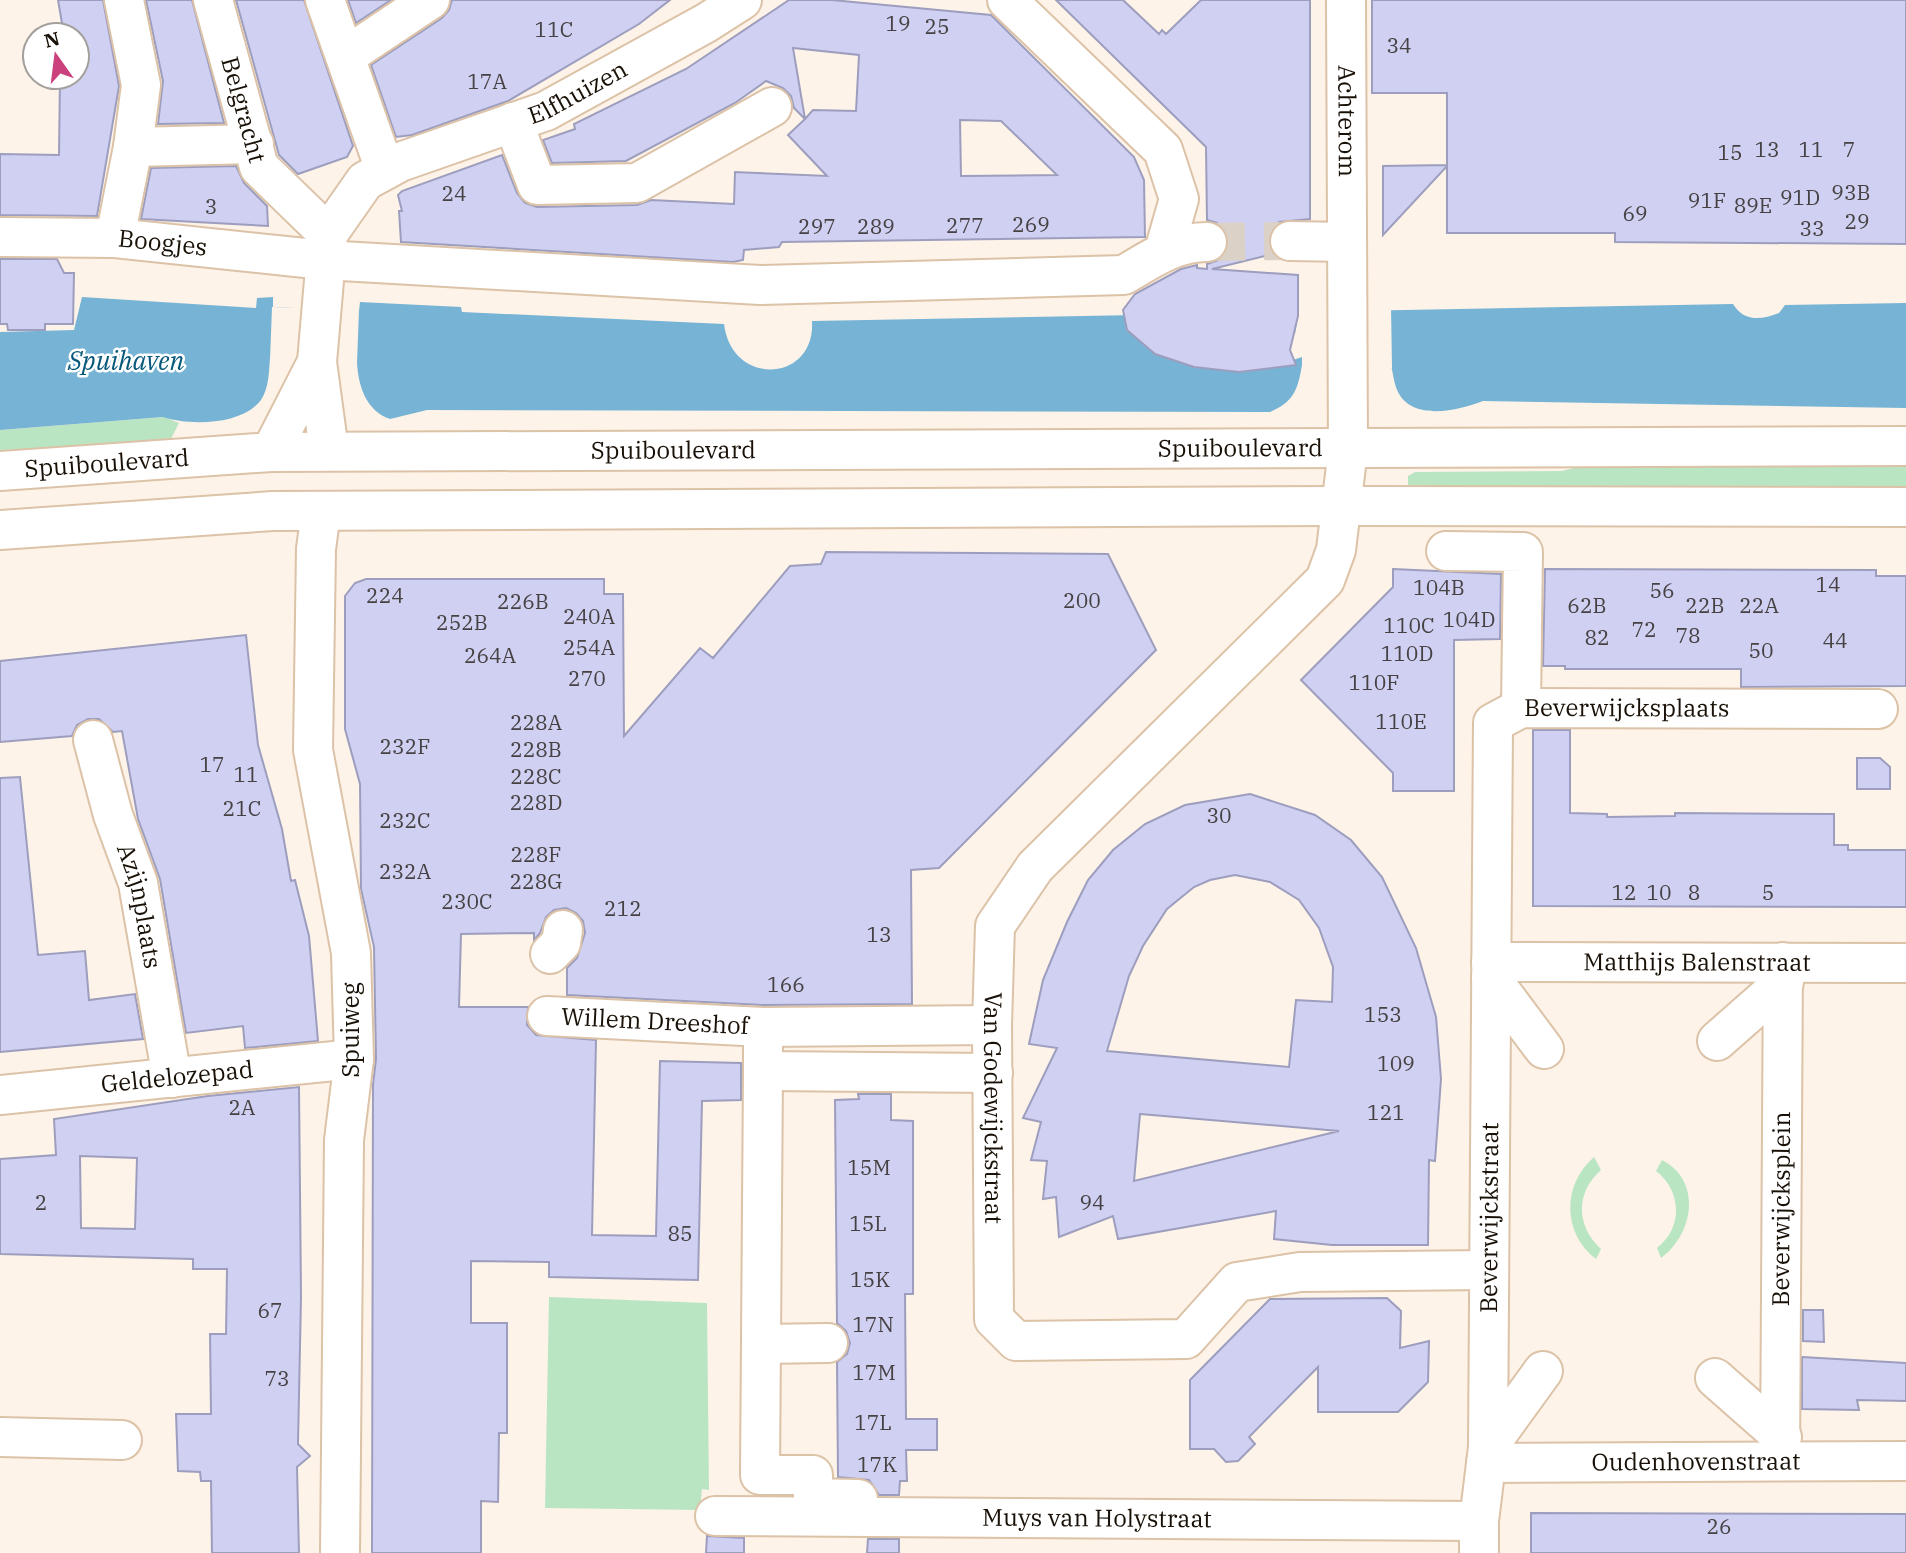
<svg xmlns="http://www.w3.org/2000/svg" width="1906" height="1553" font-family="'IBM Plex Serif',serif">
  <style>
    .green { fill: #bae5c3 }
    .water { fill: #76b3d5 }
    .pier { fill: #fdf3e8 }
    .building { fill: #cfd0f2; stroke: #9d9ebe; stroke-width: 2; fill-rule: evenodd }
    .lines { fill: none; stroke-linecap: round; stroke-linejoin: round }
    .minor-tunnel { stroke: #dbd1c6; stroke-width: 38; stroke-dasharray: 38 19; stroke-linecap: butt }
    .minor-casing { stroke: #dcc2a7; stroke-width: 42 }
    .minor { stroke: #fff; stroke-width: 38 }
    .labels { text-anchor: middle; stroke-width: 5; stroke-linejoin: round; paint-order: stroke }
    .number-label { font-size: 21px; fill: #464142 }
    .street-label { font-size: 24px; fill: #191107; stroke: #fff }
    .water-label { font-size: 26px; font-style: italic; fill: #07587a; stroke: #fff }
  </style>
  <rect width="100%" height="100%" fill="#fdf3e8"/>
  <path class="green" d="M 164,417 L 179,423 L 167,447 L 0,457 L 0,430 Z
    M 1906,456 L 1906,495 L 1408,490 L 1408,476 L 1415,472 L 1562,471 L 1616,457 Z
    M 1594,1157 L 1601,1170 C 1575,1193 1576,1226 1601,1249 L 1596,1259 C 1562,1233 1562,1185 1594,1157 Z
    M 1662,1160 C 1703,1181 1693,1235 1661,1258 L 1657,1248 C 1683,1228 1682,1191 1656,1171 Z
    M 549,1297 L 707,1303 L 709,1490 L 702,1489 L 700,1510 L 545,1508 Z"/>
  <path class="water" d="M 82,297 L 256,308 L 257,298 L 273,297 L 273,307 L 359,311 L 360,302 L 461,307 L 462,312 L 724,324 C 732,388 816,382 812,321 L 1733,304 C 1744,322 1761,320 1779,313 L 1785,305 L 1906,303 L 1906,408 L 1483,401 C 1460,410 1413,422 1398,392 C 1394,384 1393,373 1391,365 L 1302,365 C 1298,389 1294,402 1270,412 L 427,410 L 390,419 C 366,411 358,385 357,362 L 270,358 C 269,371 269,388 261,400 C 242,425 190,426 163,417 L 0,430 L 0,332 L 74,330 Z"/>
  <path class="pier" d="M 1391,306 L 1392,368 L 1302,368 L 1302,357 L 1293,360 L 1284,335 L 1295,334 L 1299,308 Z
    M 272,307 L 359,310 L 357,363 L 270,360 Z"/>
  <path class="building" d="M 58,0 L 103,0 L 119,86 L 97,216 L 0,215 L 0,154 L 59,155 L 60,77 L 77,77 L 77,35 L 64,35 Z
    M 146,0 L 192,0 L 224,123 L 158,124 L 163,81 Z
    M 236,0 L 304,0 L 353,146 L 347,157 L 298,174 L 279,155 Z
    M 348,0 L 391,0 L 356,23 Z
    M 452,0 L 670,0 L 639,24 L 508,101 L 412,135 L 396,137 L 371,65 L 442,18 L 449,10 Z
    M 789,0 L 832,0 L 991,15 L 1134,157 L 1144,180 L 1145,237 L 782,242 L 779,247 L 744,250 L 743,260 L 733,262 L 401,242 L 399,211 L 402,211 L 398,195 L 402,191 L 502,155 L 517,193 L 525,203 L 537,207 L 637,205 L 651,200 L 734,204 L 735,172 L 827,176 L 788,135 L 805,119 L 794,108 L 791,96 L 783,88 L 766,81 L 735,103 L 626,161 L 552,163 L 543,140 L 575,129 L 574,124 L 686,69 ZM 793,48 L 859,55 L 856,111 L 813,110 L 805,119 ZM 960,120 L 1001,121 L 1057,175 L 961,176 Z
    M 1056,0 L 1123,0 L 1159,34 L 1162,30 L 1166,34 L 1201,0 L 1310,0 L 1310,219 L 1279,222 L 1271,230 L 1268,240 L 1273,254 L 1212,269 L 1298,275 L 1298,316 L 1290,350 L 1296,365 L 1239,372 L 1194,367 L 1155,354 L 1127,330 L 1123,310 L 1135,294 L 1181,269 L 1197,265 L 1197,268 L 1207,269 L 1207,264 L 1219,260 L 1226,252 L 1229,240 L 1225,229 L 1217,223 L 1207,220 L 1206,147 Z
    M 1372,0 L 1906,0 L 1906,244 L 1615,242 L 1615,233 L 1447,233 L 1447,166 L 1383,235 L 1383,166 L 1447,165 L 1447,93 L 1372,93 Z
    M 236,166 L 244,183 L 267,206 L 268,226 L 141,219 L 151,168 Z
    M 0,259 L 57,259 L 64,273 L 74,273 L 73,324 L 45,324 L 45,330 L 8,330 L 7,324 L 0,324 Z
    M 826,552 L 1108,554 L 1156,650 L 939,868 L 911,870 L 912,1004 L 763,1005 L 567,995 L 567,968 L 577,958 L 585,933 L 583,921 L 576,913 L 566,908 L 554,910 L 546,917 L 540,933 L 534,940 L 534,933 L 461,934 L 459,1007 L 528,1007 L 527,1025 L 536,1035 L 596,1040 L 592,1235 L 656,1236 L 660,1061 L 741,1063 L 741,1100 L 702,1101 L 698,1280 L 549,1277 L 549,1262 L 471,1261 L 471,1323 L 507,1323 L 507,1433 L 499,1433 L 498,1502 L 481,1501 L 481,1553 L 372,1553 L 373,1085 L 376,1059 L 374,947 L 361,889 L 360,784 L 345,729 L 345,596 L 355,583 L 366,579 L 604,579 L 604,594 L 623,594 L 624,736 L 700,648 L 713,658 L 790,566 L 821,564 Z
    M 1393,569 L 1501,574 L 1500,639 L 1454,640 L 1454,791 L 1393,791 L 1393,773 L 1301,680 L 1393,587 Z
    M 1545,569 L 1876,570 L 1876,576 L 1906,576 L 1906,686 L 1741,687 L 1741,669 L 1565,669 L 1565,666 L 1543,666 Z
    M 246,635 L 258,745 L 282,829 L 291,881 L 295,880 L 309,936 L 318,1041 L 245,1048 L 243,1026 L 186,1033 L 160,879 L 138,819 L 122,731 L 113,732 L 99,719 L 88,719 L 77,725 L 72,736 L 0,742 L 0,661 Z
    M 1533,730 L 1570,730 L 1570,813 L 1607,814 L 1607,817 L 1675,816 L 1675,813 L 1834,814 L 1834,845 L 1848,845 L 1848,850 L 1906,850 L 1906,907 L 1533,906 Z
    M 1857,758 L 1880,758 L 1890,767 L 1890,789 L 1857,789 Z
    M 20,777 L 38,955 L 85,951 L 89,1000 L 135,994 L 143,1039 L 0,1052 L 0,778 Z
    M 1250,794 L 1315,815 L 1351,840 L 1382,877 L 1416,948 L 1436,1017 L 1441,1079 L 1435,1161 L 1429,1160 L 1428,1245 L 1332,1245 L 1274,1239 L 1276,1211 L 1118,1239 L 1113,1216 L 1059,1237 L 1056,1197 L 1043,1199 L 1047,1161 L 1031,1160 L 1041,1122 L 1023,1118 L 1057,1048 L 1029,1044 L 1043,980 L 1067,922 L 1088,880 L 1113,850 L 1145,824 L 1185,805 ZM 1235,875 L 1270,882 L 1299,900 L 1319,928 L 1333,967 L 1332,1002 L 1296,1000 L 1289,1067 L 1107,1051 L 1129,976 L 1143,946 L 1167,909 L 1194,887 L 1210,880 ZM 1140,1114 L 1339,1131 L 1134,1181 Z
    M 299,1087 L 301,1297 L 298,1444 L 310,1456 L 297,1467 L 299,1553 L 212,1553 L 211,1481 L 201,1481 L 200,1472 L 178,1471 L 176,1414 L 211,1414 L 210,1334 L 226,1334 L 227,1269 L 193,1269 L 193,1259 L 0,1254 L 0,1159 L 56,1155 L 54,1119 L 208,1096 ZM 80,1156 L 137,1158 L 135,1229 L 81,1228 Z
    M 858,1094 L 891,1094 L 891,1120 L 913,1121 L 913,1294 L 905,1294 L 906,1419 L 937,1419 L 937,1450 L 906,1450 L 907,1481 L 900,1481 L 899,1495 L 879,1495 L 869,1480 L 838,1477 L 837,1362 L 847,1354 L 850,1343 L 846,1331 L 837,1323 L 835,1100 L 859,1099 Z
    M 1387,1298 L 1401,1311 L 1400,1348 L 1429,1341 L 1428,1382 L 1398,1412 L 1318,1412 L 1318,1367 L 1249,1437 L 1255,1444 L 1238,1461 L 1226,1462 L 1214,1449 L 1190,1449 L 1190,1380 L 1270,1299 Z
    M 1803,1310 L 1823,1310 L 1824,1342 L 1803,1341 Z
    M 1802,1357 L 1906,1363 L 1906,1401 L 1857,1400 L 1859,1410 L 1802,1409 Z
    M 1531,1513 L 1906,1514 L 1906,1553 L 1531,1553 Z
    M 707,1536 L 744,1538 L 744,1553 L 706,1553 Z
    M 868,1539 L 899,1539 L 899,1553 L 867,1553 Z"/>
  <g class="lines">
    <path class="minor-tunnel" d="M 1207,242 L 1290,241"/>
    <defs>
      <g id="minor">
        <path id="s1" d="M 213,0 L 259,167 L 328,234"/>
        <path d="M 325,0 L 385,170"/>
        <path d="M 1007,0 L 1163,150 L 1179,199 L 1164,251"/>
        <path id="s2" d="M 1346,0 L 1348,449 L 1336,550 L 1325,580 L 1035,867 L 995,926 L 992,1025 L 994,1319 L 1016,1341 L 1186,1339 L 1237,1282 L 1300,1272 L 1487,1270"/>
        <path d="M 345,54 L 358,48 L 430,0"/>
        <path d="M 513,122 L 537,185 L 637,183 L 772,107"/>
        <path d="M 133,147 L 254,144"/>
        <path id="s3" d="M 0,237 L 115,238 L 324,260 L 760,285 L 1124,275 C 1151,259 1175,242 1207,242"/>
        <path d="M 115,238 L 133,147 L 141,85 L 124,0"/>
        <path d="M 1290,241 L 1347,242"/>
        <path id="s4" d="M 317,362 L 328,234 L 365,181 L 400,162 L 546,111 L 706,23 L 742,0"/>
        <path d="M 271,452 L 317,362 L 329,451"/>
        <path id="s5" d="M 0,471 L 271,452 L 1906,446"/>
        <path d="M 321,511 L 316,549 L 313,750 L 351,953 L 354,1059 L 344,1140 L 340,1553"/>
        <path d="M 0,530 L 273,511 L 1342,506 L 1906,507"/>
        <path d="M 1446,551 L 1523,552 L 1521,708"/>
        <path id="s6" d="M 93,740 L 113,815 L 138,883 L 172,1078"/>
        <path d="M 550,954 L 561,943 L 563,930"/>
        <path id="s7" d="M 1491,962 L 1906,963"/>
        <path d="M 1491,978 L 1544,1049"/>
        <path id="s8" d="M 547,1016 L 763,1027 L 992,1025"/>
        <path d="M 1717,1041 L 1784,982"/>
        <path d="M 763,1047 L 763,1071 L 993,1073"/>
        <path d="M 763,1071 L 760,1475 L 813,1475 L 813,1498 L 858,1499"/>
        <path id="s9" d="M 0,1095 L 354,1059"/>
        <path d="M 762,1344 L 828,1343"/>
        <path d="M 1715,1378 L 1782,1437"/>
        <path d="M 0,1437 L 122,1440"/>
        <path d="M 1488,1447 L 1543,1371"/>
        <path id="s10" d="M 1780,1461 L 1783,962"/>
        <path id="s11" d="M 1486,1463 L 1906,1461"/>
        <path id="s12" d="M 715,1516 L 1479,1521"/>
        <path id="s13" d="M 1479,1553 L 1479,1521 L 1488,1447 L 1493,723 L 1521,708 L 1878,709"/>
      </g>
    </defs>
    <use href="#minor" class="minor-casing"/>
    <use href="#minor" class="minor"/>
  </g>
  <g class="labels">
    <g class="number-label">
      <text x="898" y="31">19</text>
      <text x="937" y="34">25</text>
      <text x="554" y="37">11C</text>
      <text x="1399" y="53">34</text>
      <text x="487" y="89">17A</text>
      <text x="1767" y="157">13</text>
      <text x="1811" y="157">11</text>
      <text x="1849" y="157">7</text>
      <text x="1730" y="160">15</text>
      <text x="1851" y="200">93B</text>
      <text x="454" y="201">24</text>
      <text x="1800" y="205">91D</text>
      <text x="1707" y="208">91F</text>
      <text x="1753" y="213">89E</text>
      <text x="211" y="214">3</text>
      <text x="1635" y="221">69</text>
      <text x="1857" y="229">29</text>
      <text x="1031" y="232">269</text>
      <text x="965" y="233">277</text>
      <text x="817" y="234">297</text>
      <text x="876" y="234">289</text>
      <text x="1812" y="236">33</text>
      <text x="1828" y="592">14</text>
      <text x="1439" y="595">104B</text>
      <text x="1662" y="598">56</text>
      <text x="385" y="603">224</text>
      <text x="1082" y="608">200</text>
      <text x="523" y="609">226B</text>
      <text x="1587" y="613">62B</text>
      <text x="1705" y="613">22B</text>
      <text x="1759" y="613">22A</text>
      <text x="589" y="624">240A</text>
      <text x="1469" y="627">104D</text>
      <text x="462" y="630">252B</text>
      <text x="1409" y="633">110C</text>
      <text x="1644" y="637">72</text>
      <text x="1688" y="643">78</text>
      <text x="1597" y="645">82</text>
      <text x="1835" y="648">44</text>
      <text x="589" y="655">254A</text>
      <text x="1761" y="658">50</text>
      <text x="1407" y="661">110D</text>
      <text x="490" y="663">264A</text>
      <text x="587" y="686">270</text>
      <text x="1374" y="690">110F</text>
      <text x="1401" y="729">110E</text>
      <text x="536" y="730">228A</text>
      <text x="405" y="754">232F</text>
      <text x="536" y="757">228B</text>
      <text x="212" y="772">17</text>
      <text x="246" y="782">11</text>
      <text x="536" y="784">228C</text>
      <text x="536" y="810">228D</text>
      <text x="242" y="816">21C</text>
      <text x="1219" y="823">30</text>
      <text x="405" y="828">232C</text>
      <text x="536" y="862">228F</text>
      <text x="405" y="879">232A</text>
      <text x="536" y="889">228G</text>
      <text x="1624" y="900">12</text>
      <text x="1659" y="900">10</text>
      <text x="1694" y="900">8</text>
      <text x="1768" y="900">5</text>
      <text x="467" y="909">230C</text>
      <text x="623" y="916">212</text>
      <text x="879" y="942">13</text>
      <text x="786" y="992">166</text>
      <text x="1383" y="1022">153</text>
      <text x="1396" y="1071">109</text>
      <text x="242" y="1115">2A</text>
      <text x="1386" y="1120">121</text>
      <text x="869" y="1175">15M</text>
      <text x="41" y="1210">2</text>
      <text x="1092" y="1210">94</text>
      <text x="868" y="1231">15L</text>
      <text x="680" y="1241">85</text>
      <text x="870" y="1287">15K</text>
      <text x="270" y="1318">67</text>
      <text x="873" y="1332">17N</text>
      <text x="874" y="1380">17M</text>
      <text x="277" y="1386">73</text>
      <text x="873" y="1430">17L</text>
      <text x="877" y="1472">17K</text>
      <text x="1719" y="1534">26</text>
    </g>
    <g class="street-label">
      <text dy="8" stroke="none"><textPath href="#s4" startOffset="424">Elfhuizen</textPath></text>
      <text dy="8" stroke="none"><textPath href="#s1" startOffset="114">Belgracht</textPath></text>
      <text dy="8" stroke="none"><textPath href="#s2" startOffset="121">Achterom</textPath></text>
      <text dy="8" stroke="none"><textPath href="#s3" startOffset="163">Boogjes</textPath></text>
      <text dy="8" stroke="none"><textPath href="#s5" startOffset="1241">Spuiboulevard</textPath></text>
      <text dy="8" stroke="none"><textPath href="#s5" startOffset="674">Spuiboulevard</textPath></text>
      <text dy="8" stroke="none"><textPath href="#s5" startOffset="107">Spuiboulevard</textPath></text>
      <text dy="8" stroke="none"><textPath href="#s13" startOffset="968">Beverwijcksplaats</textPath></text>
      <text dy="8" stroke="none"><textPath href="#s6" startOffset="173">Azijnplaats</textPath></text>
      <text dy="8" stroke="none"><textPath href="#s7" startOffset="206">Matthijs Balenstraat</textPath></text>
      <text dy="8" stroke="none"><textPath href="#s8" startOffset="108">Willem Dreeshof</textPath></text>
      <text transform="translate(351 1030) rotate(-90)" y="8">Spuiweg</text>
      <text dy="8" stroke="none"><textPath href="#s9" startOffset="178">Geldelozepad</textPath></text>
      <text dy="8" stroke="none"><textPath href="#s2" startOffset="1244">Van Godewijckstraat</textPath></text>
      <text dy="8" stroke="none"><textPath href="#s10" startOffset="252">Beverwijcksplein</textPath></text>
      <text dy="8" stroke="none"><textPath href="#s13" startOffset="336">Beverwijckstraat</textPath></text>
      <text dy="8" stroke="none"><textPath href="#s11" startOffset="210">Oudenhovenstraat</textPath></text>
      <text dy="8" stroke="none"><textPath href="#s12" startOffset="382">Muys van Holystraat</textPath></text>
    </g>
    <g class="water-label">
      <text x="126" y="370">Spuihaven</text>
    </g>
  </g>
  <g transform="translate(56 56) rotate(346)"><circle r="33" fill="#ffffff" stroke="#a3a09c" stroke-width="2"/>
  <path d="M0-5L12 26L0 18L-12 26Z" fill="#ca417d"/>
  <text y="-10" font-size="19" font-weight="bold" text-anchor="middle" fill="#191107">N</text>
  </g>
</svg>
